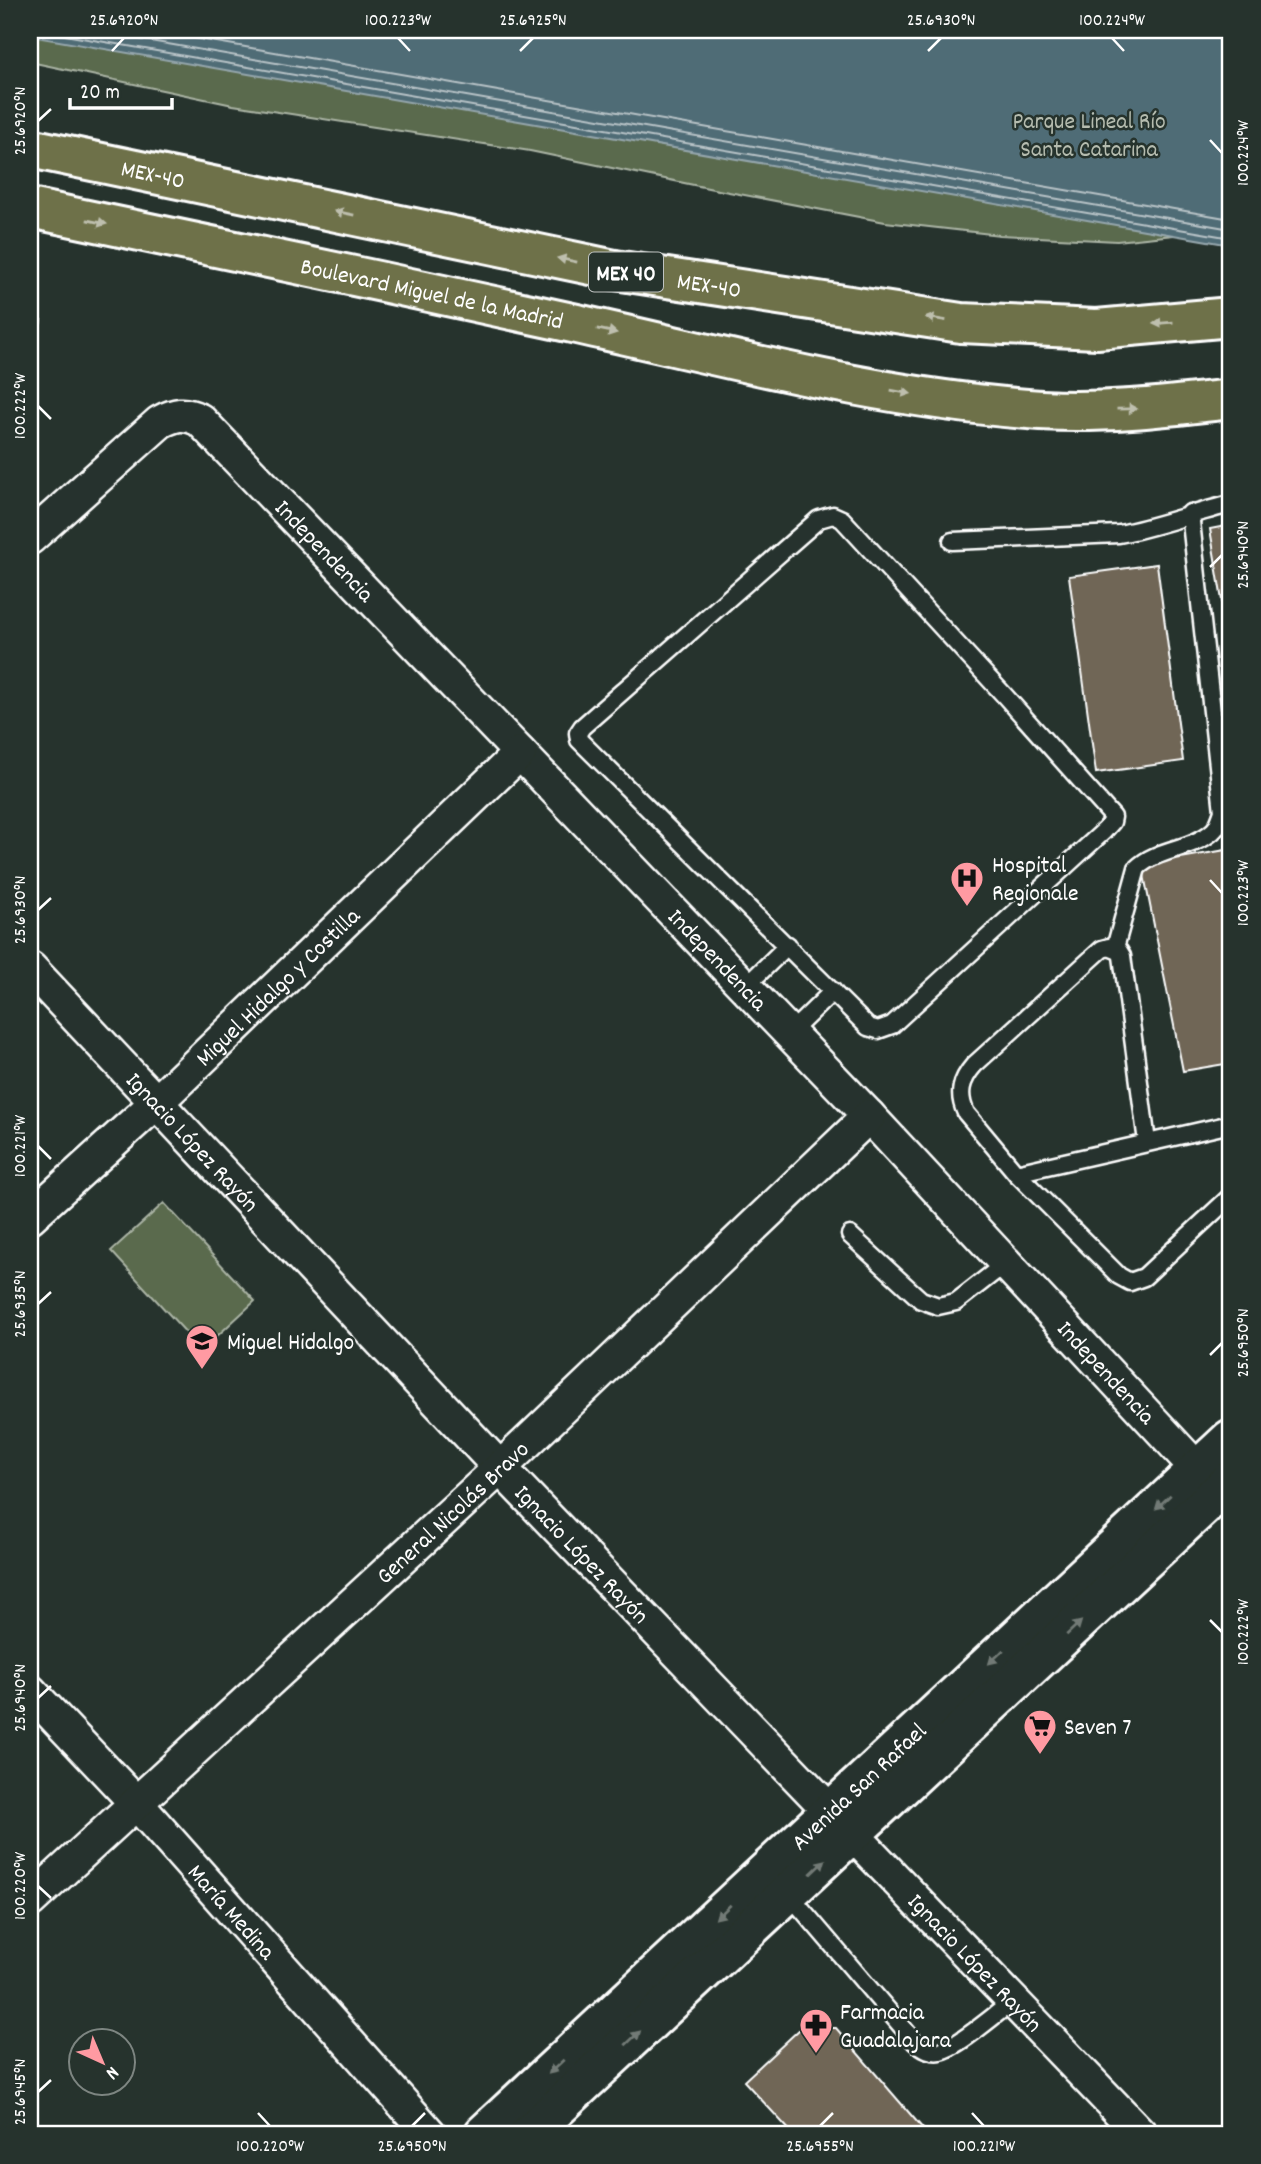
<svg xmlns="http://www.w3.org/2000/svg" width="1261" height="2164" font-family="Dekko,sans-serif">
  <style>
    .green { fill: #5a6b4e; stroke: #acb5a6; stroke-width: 2 }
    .water { fill: #506c76; stroke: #96a7ad; stroke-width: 2 }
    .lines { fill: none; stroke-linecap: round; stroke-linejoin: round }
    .shore { stroke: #b9c4c8; stroke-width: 2 }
    .building { fill: #6f6657; stroke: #fff; stroke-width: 2 }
    .lane-casing { stroke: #fff; stroke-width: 21 }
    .street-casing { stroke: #fff; stroke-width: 37 }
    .secondary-casing { stroke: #fff; stroke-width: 44 }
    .highway-casing { stroke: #fff; stroke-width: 44 }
    .lane { stroke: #26332d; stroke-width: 16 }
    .street { stroke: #26332d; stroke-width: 32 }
    .secondary { stroke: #26332d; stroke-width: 38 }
    .highway { stroke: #6e714a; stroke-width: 38 }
    .oneway { fill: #bebfae }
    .oneway2 { fill: #727a76 }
    .ticks { fill: none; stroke: #fff; stroke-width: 2.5 }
    .labels { text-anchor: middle; stroke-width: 5; stroke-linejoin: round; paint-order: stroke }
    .shield { fill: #26332d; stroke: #bec2c0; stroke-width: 2 }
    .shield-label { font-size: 23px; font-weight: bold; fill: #fff }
    .park-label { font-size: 24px; fill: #b5bcaf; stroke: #26332d }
    .street-label { font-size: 24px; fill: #fff; stroke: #26332d }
    .poi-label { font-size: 24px; fill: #fff; stroke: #26332d; text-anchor: start }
    .neatline { fill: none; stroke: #fff; stroke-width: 2.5 }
    .ticks-label { font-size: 18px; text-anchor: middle; fill: #fff }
  </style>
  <rect width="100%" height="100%" fill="#26332d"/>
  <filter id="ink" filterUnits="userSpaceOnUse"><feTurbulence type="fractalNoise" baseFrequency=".0143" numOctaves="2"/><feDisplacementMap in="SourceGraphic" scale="14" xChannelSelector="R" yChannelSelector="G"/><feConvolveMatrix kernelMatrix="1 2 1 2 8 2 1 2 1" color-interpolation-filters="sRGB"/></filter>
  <g filter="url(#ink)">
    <path class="green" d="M 30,30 L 1231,30 L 1221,230 L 1117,241 L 1000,235 L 885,222 L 713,189 L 530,151 L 233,105 L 30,62 Z
      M 164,1203 L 255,1301 L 202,1350 L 111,1251 Z"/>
    <path class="water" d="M 30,30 L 1231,30 L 1231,245 L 30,36 Z"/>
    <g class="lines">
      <path class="shore" d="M 36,30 L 1231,238
        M 87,30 L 1231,229
        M 148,30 L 1231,219"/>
    </g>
    <path class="building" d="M 30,318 L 41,320 L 30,380 Z
      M 1231,525 L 1231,654 L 1210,529 Z
      M 1157,564 L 1183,761 L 1096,773 L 1069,576 Z
      M 1231,849 L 1231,1063 L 1183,1071 L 1142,865 Z
      M 801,2028 L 836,2028 L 924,2130 L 920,2134 L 793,2134 L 744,2081 Z"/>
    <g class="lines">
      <defs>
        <path id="lane" d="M 833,515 L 842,519 L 1005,696 L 1113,817 L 1112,822 L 1104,831 L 892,1025 L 878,1030 L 868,1027 L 579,740 L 578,733 L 582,727 L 819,519 Z
          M 952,541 L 1119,534 C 1157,527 1193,513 1231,504
          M 1115,948 L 1137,868 C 1157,848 1192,850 1213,831 C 1218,827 1221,817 1223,811 L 1190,513
          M 745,987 L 788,945
          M 790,1033 L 833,991
          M 1147,1142 L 1122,956 L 1119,951 L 1109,947 L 1102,949 L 974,1065 C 961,1080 957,1094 966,1113 L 1016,1173 L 1231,1124
          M 1016,1173 L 1119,1276 L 1130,1282 L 1144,1277 L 1231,1196
          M 850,1235 L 921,1300 L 938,1306 L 956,1302 L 1006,1263
          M 788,1893 L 915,2042 C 923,2047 930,2053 940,2051 C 957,2048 997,2013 1013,2001"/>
        <g id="street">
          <path id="s1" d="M 30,538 L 160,422 C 175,414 184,412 200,420 L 869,1116 L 1214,1487"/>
          <path id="s2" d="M 30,968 L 500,1468 L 1141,2134"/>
          <path id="s3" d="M 30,1217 L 157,1102 L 520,753"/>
          <path id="s4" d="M 30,1691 L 137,1804 L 430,2134"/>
          <path id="s5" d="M 30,1901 L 500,1468 L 869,1116"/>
        </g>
        <g id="secondary">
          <path id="s6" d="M 484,2134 L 1231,1439"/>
          <path d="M 529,2134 L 1231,1480"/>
        </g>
        <g id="highway">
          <path id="s7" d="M 30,148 L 615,270 L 961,323 L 1097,329 L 1231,317"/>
          <path id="s8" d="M 30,208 C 212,246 395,284 577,324 C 730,358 885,400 1041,410 C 1105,414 1169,406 1231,399"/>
        </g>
      </defs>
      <use href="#lane" class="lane-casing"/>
      <use href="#street" class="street-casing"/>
      <use href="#secondary" class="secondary-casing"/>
      <use href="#highway" class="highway-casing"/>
      <use href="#lane" class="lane"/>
      <use href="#street" class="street"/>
      <use href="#secondary" class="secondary"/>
      <use href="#highway" class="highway"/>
    </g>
    <defs><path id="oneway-solid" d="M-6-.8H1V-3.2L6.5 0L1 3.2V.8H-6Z" transform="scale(1.75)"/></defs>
    <g class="oneway">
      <use href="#oneway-solid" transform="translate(344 213) rotate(-168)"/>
      <use href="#oneway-solid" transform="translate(97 222) rotate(12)"/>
      <use href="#oneway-solid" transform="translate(567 260) rotate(-168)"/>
      <use href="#oneway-solid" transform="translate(936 319) rotate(-171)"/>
      <use href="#oneway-solid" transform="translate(1163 323) rotate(175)"/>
      <use href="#oneway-solid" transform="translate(607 331) rotate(12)"/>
      <use href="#oneway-solid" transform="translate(901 392) rotate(10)"/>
      <use href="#oneway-solid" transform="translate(1127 409) rotate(-1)"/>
    </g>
    <g class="oneway2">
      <use href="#oneway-solid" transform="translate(1163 1502) rotate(137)"/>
      <use href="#oneway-solid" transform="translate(1074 1628) rotate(-43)"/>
      <use href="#oneway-solid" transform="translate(996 1657) rotate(137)"/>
      <use href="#oneway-solid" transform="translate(818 1867) rotate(-43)"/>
      <use href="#oneway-solid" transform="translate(723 1912) rotate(137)"/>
      <use href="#oneway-solid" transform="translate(633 2038) rotate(-43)"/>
      <use href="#oneway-solid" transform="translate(556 2067) rotate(137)"/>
    </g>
  </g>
  <path class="ticks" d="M 398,38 L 410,51M 1112,38 L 1124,51M 112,51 L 124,38M 520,51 L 533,38M 928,51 L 941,38M 38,121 L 51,109M 1210,140 L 1222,153M 38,406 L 51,419M 1210,567 L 1222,555M 1210,880 L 1222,893M 38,910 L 51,898M 38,1146 L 51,1159M 38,1304 L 51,1292M 1210,1355 L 1222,1343M 1210,1620 L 1222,1632M 38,1698 L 51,1686M 38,1886 L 51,1898M 38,2092 L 51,2080M 258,2113 L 270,2126M 972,2113 L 984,2126M 412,2126 L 425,2113M 820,2126 L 833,2113"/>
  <defs>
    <symbol id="hospital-pin" viewBox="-11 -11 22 30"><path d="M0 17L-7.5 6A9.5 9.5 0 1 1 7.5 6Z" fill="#ff9aa2" stroke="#26332d"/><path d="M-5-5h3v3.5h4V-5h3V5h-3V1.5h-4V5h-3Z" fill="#111"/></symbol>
    <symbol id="school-pin" viewBox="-11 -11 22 30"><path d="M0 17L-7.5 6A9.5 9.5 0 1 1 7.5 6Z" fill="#ff9aa2" stroke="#26332d"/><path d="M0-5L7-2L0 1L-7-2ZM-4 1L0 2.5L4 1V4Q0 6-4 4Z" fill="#111"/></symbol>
    <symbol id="supermarket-pin" viewBox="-11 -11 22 30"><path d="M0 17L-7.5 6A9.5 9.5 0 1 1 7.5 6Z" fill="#ff9aa2" stroke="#26332d"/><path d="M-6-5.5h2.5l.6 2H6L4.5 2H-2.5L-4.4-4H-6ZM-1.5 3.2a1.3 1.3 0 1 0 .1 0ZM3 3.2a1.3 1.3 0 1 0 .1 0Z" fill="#111"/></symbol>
    <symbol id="pharmacy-pin" viewBox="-11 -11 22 30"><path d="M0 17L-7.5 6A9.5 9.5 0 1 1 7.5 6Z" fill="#ff9aa2" stroke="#26332d"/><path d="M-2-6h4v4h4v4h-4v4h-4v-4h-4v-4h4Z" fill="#111"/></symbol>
  </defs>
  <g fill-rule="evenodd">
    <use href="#hospital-pin" x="948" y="859" width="38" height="52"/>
    <use href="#school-pin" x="183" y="1322" width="38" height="52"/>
    <use href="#supermarket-pin" x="1021" y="1707" width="38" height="52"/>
    <use href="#pharmacy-pin" x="797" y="2006" width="38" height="52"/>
  </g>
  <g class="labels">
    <rect class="shield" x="589" y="252.5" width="74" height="39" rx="5"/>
    <g class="shield-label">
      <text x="626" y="280">MEX 40</text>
    </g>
    <g class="park-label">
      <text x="1089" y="128">Parque Lineal Río<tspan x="1089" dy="28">Santa Catarina</tspan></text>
    </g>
    <g class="street-label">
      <text dy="8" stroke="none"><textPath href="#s7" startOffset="126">MEX-40</textPath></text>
      <text dy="8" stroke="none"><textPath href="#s7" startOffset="693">MEX-40</textPath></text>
      <text dy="8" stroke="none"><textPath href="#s8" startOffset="411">Boulevard Miguel de la Madrid</textPath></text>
      <text dy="8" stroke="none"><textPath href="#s1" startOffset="397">Independencia</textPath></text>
      <text dy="8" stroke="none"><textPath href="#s1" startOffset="964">Independencia</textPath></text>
      <text dy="8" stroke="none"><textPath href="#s3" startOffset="338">Miguel Hidalgo y Costilla</textPath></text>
      <text dy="8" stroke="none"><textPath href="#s2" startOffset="238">Ignacio López Rayón</textPath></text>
      <text dy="8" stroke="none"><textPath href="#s1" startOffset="1531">Independencia</textPath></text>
      <text dy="8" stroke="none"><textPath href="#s5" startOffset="574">General Nicolás Bravo</textPath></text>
      <text dy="8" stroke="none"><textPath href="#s2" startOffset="805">Ignacio López Rayón</textPath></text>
      <text dy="8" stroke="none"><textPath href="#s6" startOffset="511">Avenida San Rafael</textPath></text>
      <text dy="8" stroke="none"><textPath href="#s4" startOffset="299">María Medina</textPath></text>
      <text dy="8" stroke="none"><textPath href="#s2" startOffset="1372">Ignacio López Rayón</textPath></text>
    </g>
    <g class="poi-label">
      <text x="992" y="872">Hospital<tspan x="992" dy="28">Regionale</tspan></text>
      <text x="227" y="1349">Miguel Hidalgo</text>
      <text x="1064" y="1734">Seven 7</text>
      <text x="840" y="2019">Farmacia<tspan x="840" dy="28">Guadalajara</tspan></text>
    </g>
  </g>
  <rect width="1261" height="2164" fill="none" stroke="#26332d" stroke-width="77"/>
  <g transform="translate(102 2062) rotate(136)"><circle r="33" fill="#26332d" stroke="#7d8581" stroke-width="2"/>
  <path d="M0-5L12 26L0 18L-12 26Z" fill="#ff9aa2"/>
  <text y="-10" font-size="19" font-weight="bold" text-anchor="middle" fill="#ffffff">N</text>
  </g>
  <path d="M70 98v10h102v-10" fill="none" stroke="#ffffff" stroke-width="3.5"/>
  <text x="80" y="98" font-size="21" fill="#ffffff" stroke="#26332d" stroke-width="5" paint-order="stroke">20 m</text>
  <rect x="38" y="38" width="1184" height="2088" class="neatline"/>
  <g class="ticks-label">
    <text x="124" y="25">25.6920°N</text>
    <text x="398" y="25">100.223°W</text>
    <text x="533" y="25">25.6925°N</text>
    <text x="941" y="25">25.6930°N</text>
    <text x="1112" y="25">100.224°W</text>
    <text transform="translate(19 121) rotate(-90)" y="6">25.6920°N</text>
    <text transform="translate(1242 153) rotate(-90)" y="6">100.224°W</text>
    <text transform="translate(19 406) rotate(-90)" y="6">100.222°W</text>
    <text transform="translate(1242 555) rotate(-90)" y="6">25.6940°N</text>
    <text transform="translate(1242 893) rotate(-90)" y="6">100.223°W</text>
    <text transform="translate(19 910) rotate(-90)" y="6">25.6930°N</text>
    <text transform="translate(19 1146) rotate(-90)" y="6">100.221°W</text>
    <text transform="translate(19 1304) rotate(-90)" y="6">25.6935°N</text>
    <text transform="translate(1242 1343) rotate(-90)" y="6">25.6950°N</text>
    <text transform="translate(1242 1632) rotate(-90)" y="6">100.222°W</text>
    <text transform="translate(19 1698) rotate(-90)" y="6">25.6940°N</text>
    <text transform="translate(19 1886) rotate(-90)" y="6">100.220°W</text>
    <text transform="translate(19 2092) rotate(-90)" y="6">25.6945°N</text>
    <text x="270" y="2151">100.220°W</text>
    <text x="412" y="2151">25.6950°N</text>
    <text x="820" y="2151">25.6955°N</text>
    <text x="984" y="2151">100.221°W</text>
  </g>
</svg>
